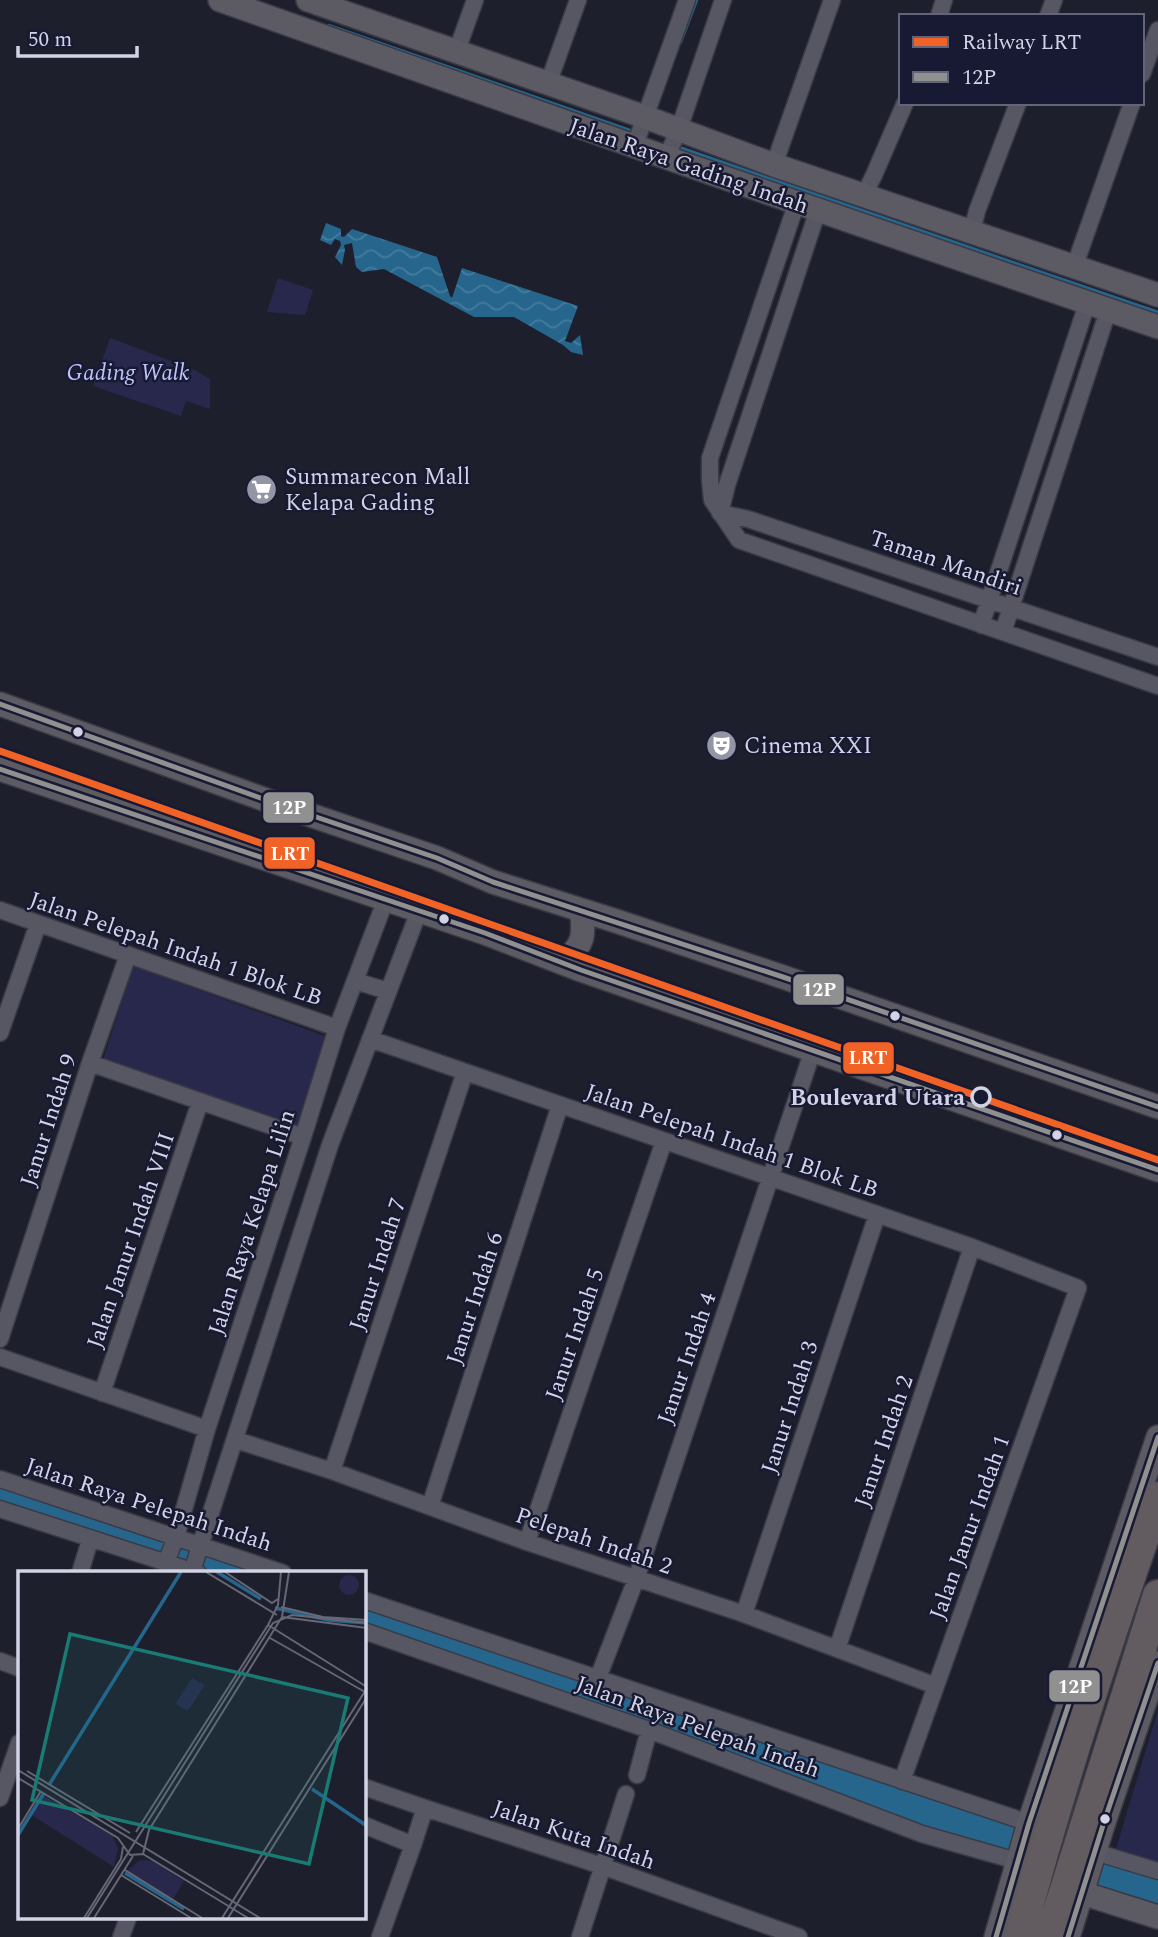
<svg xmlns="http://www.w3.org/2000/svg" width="1158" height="1937" font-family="Spectral,serif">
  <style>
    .green { fill: #27284c }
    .water { fill: url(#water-waves) }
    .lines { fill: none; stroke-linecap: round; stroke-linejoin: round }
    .stream { stroke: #26668d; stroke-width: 4.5 }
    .river { stroke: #26668d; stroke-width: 28 }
    .street-casing { stroke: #3a3a46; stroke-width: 19 }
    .secondary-casing { stroke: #3a3a46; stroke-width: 26 }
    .highway-casing { stroke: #3a3a46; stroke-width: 33 }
    .street { stroke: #565763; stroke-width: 16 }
    .secondary { stroke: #5c5a63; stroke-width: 23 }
    .highway { stroke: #625b5f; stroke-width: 30 }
    .bus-1-casing { stroke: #181932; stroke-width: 10 }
    .bus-1 { stroke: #909090; stroke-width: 5 }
    .rail-1-casing { stroke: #181932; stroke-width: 12 }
    .rail-1 { stroke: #f16227; stroke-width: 7 }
    .bus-dot { fill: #d2d4e6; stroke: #181932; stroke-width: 2.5 }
    .stop-dot { fill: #181932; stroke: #d2d4e6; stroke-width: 3.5 }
    .labels { text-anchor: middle; stroke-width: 5; stroke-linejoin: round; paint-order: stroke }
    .street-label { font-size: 23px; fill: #d2d4e6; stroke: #181932 }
    .park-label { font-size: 23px; font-style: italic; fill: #bec3f9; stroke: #181932 }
    .poi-label { font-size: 23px; fill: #d2d4e6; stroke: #181932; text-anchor: start }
    .stop-label { font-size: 23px; font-weight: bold; fill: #d2d4e6; stroke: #181932; text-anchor: end }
    .inset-river { fill: none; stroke: #26668d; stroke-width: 3.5 }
    .inset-road { fill: none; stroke: #666776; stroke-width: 2 }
    .view { fill: #197b74; fill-opacity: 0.15; stroke: #197b74; stroke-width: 3.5 }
    .inset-edge { fill: none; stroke: #d2d4e6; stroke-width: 3.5 }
    .line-badge { stroke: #181932; stroke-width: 2.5 }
    .badge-label { font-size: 19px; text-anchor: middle; font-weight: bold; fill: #fff }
  </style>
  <defs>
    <pattern id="water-waves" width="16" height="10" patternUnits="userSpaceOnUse" patternTransform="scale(1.75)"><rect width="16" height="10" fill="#26668d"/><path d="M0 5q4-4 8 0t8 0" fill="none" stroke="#457b9d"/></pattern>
  </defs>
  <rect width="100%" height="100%" fill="#1e1f2c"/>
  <path class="green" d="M 278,278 L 313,290 L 305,315 L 267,312 Z
    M 110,338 L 195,370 L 210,379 L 210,409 L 186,401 L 181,416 L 93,386 Z
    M 133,966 L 330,1038 L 300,1135 L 102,1063 Z
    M 1158,1710 L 1158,1894 L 1108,1875 Z"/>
  <path class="water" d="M 326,223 L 341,229 L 341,236 L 344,237 L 352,229 L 437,257 L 450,296 L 452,298 L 462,268 L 578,306 L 565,341 L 571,343 L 580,335 L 583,355 L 571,352 L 563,345 L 514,317 L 474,317 L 384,269 L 362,272 L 356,267 L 352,243 L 344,245 L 345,250 L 342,265 L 335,257 L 341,245 L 340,241 L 335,239 L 331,245 L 320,240 Z"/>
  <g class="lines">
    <path class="stream" d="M 329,26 L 633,132
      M 680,42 L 696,0
      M 676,147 L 1158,313"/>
    <path class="river" d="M 0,1492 L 239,1573
      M 364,1617 L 1158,1892"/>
    <defs>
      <path id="street" d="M 939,16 L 944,0
        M 1048,16 L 1054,0
        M 456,53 L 475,0
        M 1142,74 L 1158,30
        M 548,84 L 578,0
        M 635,145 L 687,0
        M 667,156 L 679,129 L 723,0
        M 774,165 L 832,0
        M 864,195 L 874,175 L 905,103
        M 797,202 L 710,458 L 710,480 L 712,500 L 739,540 L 1158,686
        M 972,231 L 977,211 L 1018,103
        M 1075,265 L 1132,103
        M 720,513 L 748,519 L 1158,657
        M 720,513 L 727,485 L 818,210
        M 981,625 L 1087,304
        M 1003,632 L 1108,311
        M 0,910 L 337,1028
        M 355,981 L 388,991
        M 0,1033 L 38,924
        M 370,1039 L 972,1247 L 1078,1288 L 902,1781
        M 90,1063 L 303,1137
        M 0,1339 L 90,1063 L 128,955
        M 0,1357 L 207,1429
        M 102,1393 L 200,1102
        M 236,1440 L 332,1471 L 527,1542 L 744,1614 L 936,1686
        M 332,1471 L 465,1072
        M 0,1479 L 283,1573
        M 430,1506 L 560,1105
        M 0,1509 L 198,1573
        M 527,1542 L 664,1141
        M 166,1562 L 176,1537 L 207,1429 L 303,1137 L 337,1028 L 386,899
        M 192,1571 L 330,1145 L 419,911
        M 80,1573 L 90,1540
        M 364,1600 L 1029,1823
        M 744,1614 L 877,1215
        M 364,1631 L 649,1730 L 922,1834 L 1017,1861
        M 837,1649 L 972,1247
        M 0,1661 L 19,1668
        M 598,1678 L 636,1579 L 813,1050
        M 637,1775 L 649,1730
        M 364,1787 L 425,1808 L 602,1866 L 799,1937
        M 0,1798 L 19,1743
        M 364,1825 L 413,1845
        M 1095,1852 L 1158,1871
        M 121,1937 L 128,1918
        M 380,1937 L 413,1845 L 425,1808
        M 580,1937 L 626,1794"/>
      <path id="secondary" d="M 220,0 L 702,170 L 1158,327
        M 308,0 L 645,117 L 774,165 L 1158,295
        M 0,704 L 266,800 L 437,858 L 493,882 L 619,922 L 783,977 L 1158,1107
        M 0,769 L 485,933 L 581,970 L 1158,1170
        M 568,958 C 583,943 584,937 582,915
        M 1082,1893 L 1158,1917
        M 996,1937 L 1029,1823 L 1158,1437
        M 1068,1937 L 1104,1822 L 1158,1663"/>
      <path id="highway" d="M 1020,1937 C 1059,1789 1107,1642 1158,1497
        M 1050,1937 L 1158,1595"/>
    </defs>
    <use href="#street" class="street-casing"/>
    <use href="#secondary" class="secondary-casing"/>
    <use href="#highway" class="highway-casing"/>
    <use href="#street" class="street"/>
    <use href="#secondary" class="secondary"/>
    <use href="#highway" class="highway"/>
    <defs>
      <path id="bus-1" d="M 0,704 L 266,800 L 437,858 L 493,882 L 783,977 L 1158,1107
        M 0,769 L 485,933 L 581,970 L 1158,1170
        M 996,1937 L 1029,1823 L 1158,1437
        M 1068,1937 L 1104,1822 L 1158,1663"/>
    </defs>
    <use href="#bus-1" class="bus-1-casing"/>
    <use href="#bus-1" class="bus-1"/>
    <defs>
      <path id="rail-1" d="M 0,751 L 1158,1160"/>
    </defs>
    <use href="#rail-1" class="rail-1-casing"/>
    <use href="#rail-1" class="rail-1"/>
  </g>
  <defs>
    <symbol id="supermarket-disc" viewBox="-11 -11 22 22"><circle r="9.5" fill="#9395a5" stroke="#181932"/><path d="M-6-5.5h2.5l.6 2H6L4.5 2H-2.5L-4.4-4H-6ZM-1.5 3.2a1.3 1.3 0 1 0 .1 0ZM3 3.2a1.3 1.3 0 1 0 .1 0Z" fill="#fff"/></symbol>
    <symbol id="theatre-disc" viewBox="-11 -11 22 22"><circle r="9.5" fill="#9395a5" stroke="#181932"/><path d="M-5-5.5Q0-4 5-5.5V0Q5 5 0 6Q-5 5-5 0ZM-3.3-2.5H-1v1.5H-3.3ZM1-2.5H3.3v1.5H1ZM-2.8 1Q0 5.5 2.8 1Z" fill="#fff"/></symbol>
  </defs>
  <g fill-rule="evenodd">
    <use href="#supermarket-disc" x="244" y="472" width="35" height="35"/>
    <use href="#theatre-disc" x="704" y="728" width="35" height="35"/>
  </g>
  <g class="bus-dot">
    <circle cx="78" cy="732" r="6"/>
    <circle cx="444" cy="919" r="6"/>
    <circle cx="895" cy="1016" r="6"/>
    <circle cx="1057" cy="1135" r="6"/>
    <circle cx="1105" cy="1819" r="6"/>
  </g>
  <circle class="stop-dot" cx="981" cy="1097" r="9"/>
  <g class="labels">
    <g class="street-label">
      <text transform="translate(689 165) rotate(19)" y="8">Jalan Raya Gading Indah</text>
      <text transform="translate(946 562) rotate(19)" y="8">Taman Mandiri</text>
      <text transform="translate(176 948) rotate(19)" y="8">Jalan Pelepah Indah 1 Blok LB</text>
      <text transform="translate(48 1120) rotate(-72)" y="8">Janur Indah 9</text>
      <text transform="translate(732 1140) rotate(19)" y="8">Jalan Pelepah Indah 1 Blok LB</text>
      <text transform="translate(251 1222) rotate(-72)" y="8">Jalan Raya Kelapa Lilin</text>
      <text transform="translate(130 1240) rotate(-71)" y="8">Jalan Janur Indah VIII</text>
      <text transform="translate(377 1264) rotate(-72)" y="8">Janur Indah 7</text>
      <text transform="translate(474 1298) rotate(-72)" y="8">Janur Indah 6</text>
      <text transform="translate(574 1334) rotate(-71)" y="8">Janur Indah 5</text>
      <text transform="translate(686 1358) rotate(-71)" y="8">Janur Indah 4</text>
      <text transform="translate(789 1407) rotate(-72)" y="8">Janur Indah 3</text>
      <text transform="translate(883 1441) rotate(-71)" y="8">Janur Indah 2</text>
      <text transform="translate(149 1504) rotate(18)" y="8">Jalan Raya Pelepah Indah</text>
      <text transform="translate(969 1527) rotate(-70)" y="8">Jalan Janur Indah 1</text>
      <text transform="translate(594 1540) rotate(19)" y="8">Pelepah Indah 2</text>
      <text transform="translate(698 1726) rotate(20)" y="8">Jalan Raya Pelepah Indah</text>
      <text transform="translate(574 1834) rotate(19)" y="8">Jalan Kuta Indah</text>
    </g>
    <g class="park-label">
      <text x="128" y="380">Gading Walk</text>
    </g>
    <g class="poi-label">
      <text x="285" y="484">Summarecon Mall<tspan x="285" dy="26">Kelapa Gading</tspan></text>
      <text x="744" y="753">Cinema XXI</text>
    </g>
    <g class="stop-label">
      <text x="965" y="1105">Boulevard Utara</text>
    </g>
  </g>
  <g transform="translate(18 1571)">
    <rect width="348" height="348" fill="#1e1f2c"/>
    <path d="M321 14a10 10 0 1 1 20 0a10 10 0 1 1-20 0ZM 174,107 L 187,114 L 170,140 L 157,133 ZM 24,224 L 94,264 L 100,277 L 96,296 L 12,243 ZM 122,289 L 135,290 L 166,310 L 155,328 L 109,300 Z" fill="#27284c"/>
    <path class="inset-river" d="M 199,1 L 243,28M 257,37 L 310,49 L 349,52M 31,214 L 163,1M 294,218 L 349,255M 0,264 L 26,222M 107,302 L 166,338"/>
    <path class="inset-road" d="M 188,1 L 259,44M 207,1 L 254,32 L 260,28M 263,36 L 305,46 L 349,49M 264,46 L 349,57M 250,54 L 349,116M 252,67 L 347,121M 0,199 L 242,347M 9,200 L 112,262M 0,207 L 100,267 L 112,284 L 125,283 L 131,259 L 264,46 L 271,1M 0,258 L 23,220M 118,261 L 250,54 L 260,34 L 263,1M 125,283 L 230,347M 107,299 L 184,347M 103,304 L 173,347M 66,347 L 103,288 L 105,276M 69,347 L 255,52 L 274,44 L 349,52M 76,347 L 115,285M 204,347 L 349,117M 210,347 L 349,126"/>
    <path class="view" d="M 52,63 L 330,127 L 291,293 L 14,229 Z"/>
    <rect width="348" height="348" class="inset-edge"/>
  </g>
  <g class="line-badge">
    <rect x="262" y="791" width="53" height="33" rx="7" fill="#909090"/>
    <rect x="263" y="836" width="53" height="34" rx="7" fill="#f16227"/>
    <rect x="792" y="973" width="53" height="33" rx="7" fill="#909090"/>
    <rect x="842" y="1041" width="53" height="34" rx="7" fill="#f16227"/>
    <rect x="1048" y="1669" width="53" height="34" rx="7" fill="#909090"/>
  </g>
  <g class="badge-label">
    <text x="289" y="814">12P</text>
    <text x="290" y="860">LRT</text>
    <text x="819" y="996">12P</text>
    <text x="868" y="1064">LRT</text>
    <text x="1075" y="1693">12P</text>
  </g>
  <rect x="899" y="14" width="245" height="91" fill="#181932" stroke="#62647a" stroke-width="2"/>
  <rect x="913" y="37" width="35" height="10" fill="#f16227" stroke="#62647a" stroke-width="2"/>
  <text x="962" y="49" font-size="21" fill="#d2d4e6">Railway LRT</text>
  <rect x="913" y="72" width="35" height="10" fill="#909090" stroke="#62647a" stroke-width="2"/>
  <text x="962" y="84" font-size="21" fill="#d2d4e6">12P</text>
  <path d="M18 46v10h119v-10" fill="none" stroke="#d2d4e6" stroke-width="3.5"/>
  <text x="28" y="46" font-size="21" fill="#d2d4e6" stroke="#181932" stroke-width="5" paint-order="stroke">50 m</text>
</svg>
